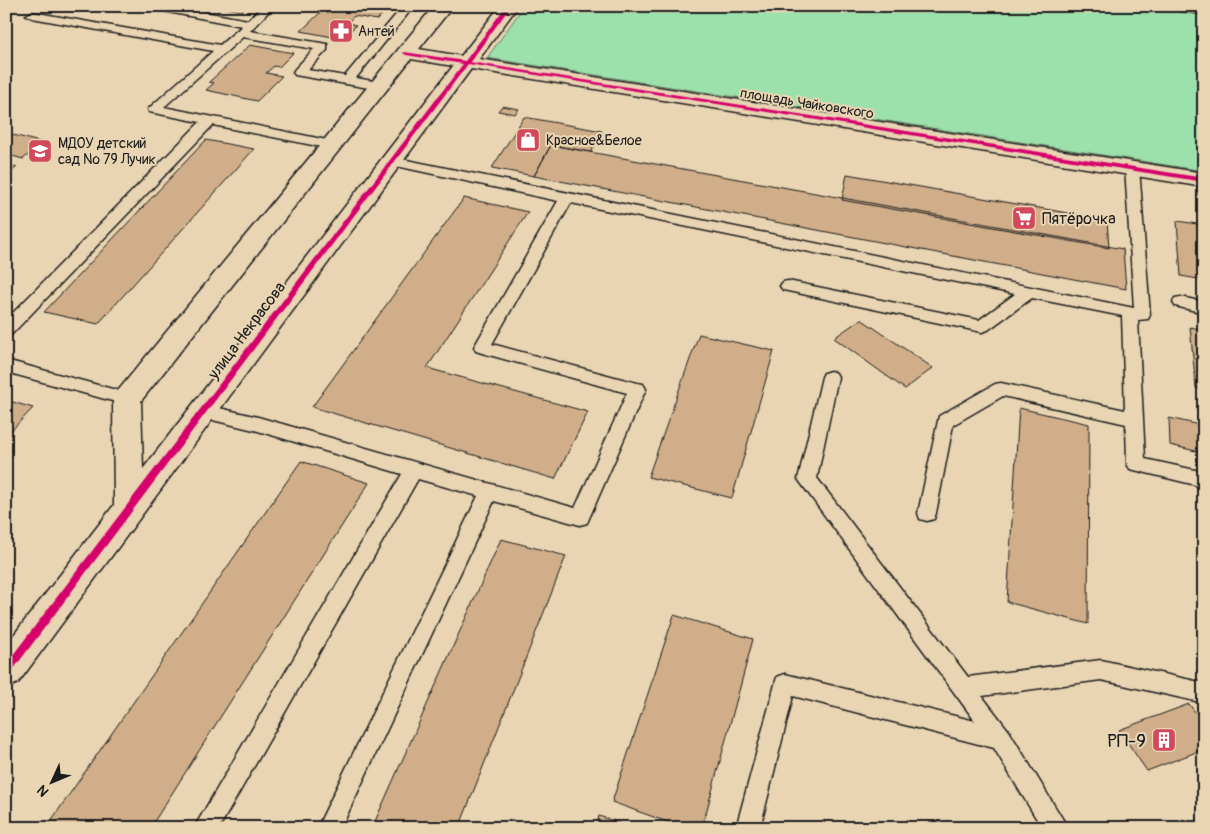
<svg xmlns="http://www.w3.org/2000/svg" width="1210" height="834" font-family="Pangolin,sans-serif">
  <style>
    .green { fill: #9ce0ab; stroke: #5c7e64 }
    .building { fill: #d0ae8a; stroke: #1c1c1c }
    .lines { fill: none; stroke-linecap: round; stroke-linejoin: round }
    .service-casing { stroke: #1c1c1c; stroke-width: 3 }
    .minor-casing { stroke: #1c1c1c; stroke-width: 3 }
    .service { fill: #e9d5b3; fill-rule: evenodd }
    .minor { fill: #e9d5b3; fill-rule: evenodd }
    .cycleway-casing { stroke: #e9d5b3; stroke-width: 3 }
    .cycleway { fill: #d6006c; fill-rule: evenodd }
    .labels { text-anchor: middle; stroke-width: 4; stroke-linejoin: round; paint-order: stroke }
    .far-poi-label { font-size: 14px; fill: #1c1c1c; stroke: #e9d5b3; text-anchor: start }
    .far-street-label { font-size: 14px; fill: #1c1c1c; stroke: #e9d5b3 }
    .poi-label { font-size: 16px; fill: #1c1c1c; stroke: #e9d5b3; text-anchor: start }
    .street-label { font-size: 16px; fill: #1c1c1c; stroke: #e9d5b3 }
    .near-poi-label { font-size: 19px; fill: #1c1c1c; stroke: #e9d5b3; text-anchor: end }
  </style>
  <rect width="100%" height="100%" fill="#e9d5b3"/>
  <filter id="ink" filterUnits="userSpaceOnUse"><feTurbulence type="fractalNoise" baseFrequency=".02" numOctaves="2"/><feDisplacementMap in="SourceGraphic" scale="10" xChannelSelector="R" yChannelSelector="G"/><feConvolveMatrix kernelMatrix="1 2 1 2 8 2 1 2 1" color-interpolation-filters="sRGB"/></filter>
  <g filter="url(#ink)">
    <path class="green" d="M 524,6 L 1150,6 L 1204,14 L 1204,171 L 487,58 Z"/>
    <path class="building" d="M 216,6 L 247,6 L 242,11 Z
      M 327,6 L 389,6 L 377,20 L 354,16 L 347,23 L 356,25 L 343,39 L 301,31 Z
      M 250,45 L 293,53 L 279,67 L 274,66 L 266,73 L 282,76 L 257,101 L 206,90 L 214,83 L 209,82 Z
      M 502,106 L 519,109 L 515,114 L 498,111 Z
      M 524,117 L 557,123 L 602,131 L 591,152 L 551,145 L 534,176 L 492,168 Z
      M 6,133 L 43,143 L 23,159 L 9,155 L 6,157 Z
      M 206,140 L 254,149 L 98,324 L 44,312 Z
      M 551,145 L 1123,249 L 1126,289 L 534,176 Z
      M 6,164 L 17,167 L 6,176 Z
      M 847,174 L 1107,220 L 1109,248 L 842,200 Z
      M 464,198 L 528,212 L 427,368 L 588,412 L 555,479 L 312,407 Z
      M 1177,221 L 1204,225 L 1204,280 L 1181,276 Z
      M 861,319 L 933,368 L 905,389 L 834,338 Z
      M 1190,327 L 1204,330 L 1204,390 L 1196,388 Z
      M 699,334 L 774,351 L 732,498 L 648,477 Z
      M 6,400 L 33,408 L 6,436 Z
      M 1019,408 L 1089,424 L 1088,624 L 1007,602 Z
      M 1169,418 L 1204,426 L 1204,453 L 1170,445 Z
      M 301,461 L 369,483 L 150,828 L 46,828 Z
      M 501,539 L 566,556 L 459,828 L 372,828 Z
      M 674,615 L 753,639 L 702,828 L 684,828 L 612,802 Z
      M 1189,704 L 1204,724 L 1204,749 L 1147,771 L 1119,730 Z
      M 599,816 L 634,828 L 596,828 Z"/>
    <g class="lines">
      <defs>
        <path id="service" d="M 147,6 L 172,6 L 248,20 L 262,6 L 274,6 L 250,31 L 327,44 L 327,50 L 308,70 L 345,76 L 403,6 L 414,6 L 356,78 L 384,83 L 386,86 L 380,90 L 295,75 L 293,72 L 295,69 L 314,49 L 243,37 L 164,107 L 332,141 L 337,142 L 339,145 L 337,148 L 332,149 L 213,125 L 12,334 L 6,336 L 6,320 L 200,122 L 149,112 L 148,109 L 213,51 L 32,18 L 26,15 L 32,12 L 220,45 L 242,26 L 152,9 Z
          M 392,157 L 1134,308 L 1125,167 L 1127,164 L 1137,164 L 1139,167 L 1150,315 L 1148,319 L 1138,320 L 1145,459 L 1204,472 L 1204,487 L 1130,469 L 1127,464 L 1126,424 L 1003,396 L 953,425 L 936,513 L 934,519 L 927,521 L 920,519 L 918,513 L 939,416 L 995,384 L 1001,383 L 1125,410 L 1122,316 L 1032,298 L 988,330 L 982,332 L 788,291 L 783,290 L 780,286 L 783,282 L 788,281 L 979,320 L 1015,294 L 571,203 L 492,344 L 637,383 L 643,384 L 646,389 L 587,523 L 580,525 L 494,501 L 341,828 L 317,828 L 478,496 L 418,479 L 219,828 L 194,828 L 402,474 L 258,431 L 196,416 L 193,411 L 196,406 L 202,404 L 258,417 L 575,508 L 627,393 L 482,353 L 476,351 L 474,347 L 558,201 L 387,164 L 385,161 Z
          M 1181,297 L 1204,302 L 1204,313 L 1175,306 L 1173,302 L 1175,298 Z
          M 6,360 L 127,393 L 133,394 L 136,399 L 133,404 L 127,405 L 6,372 Z
          M 830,371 L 836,373 L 838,377 L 817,478 L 968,677 L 1101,660 L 1204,683 L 1204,703 L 1101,680 L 982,696 L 1009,731 L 1068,828 L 1042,828 L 994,748 L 793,696 L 760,828 L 736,828 L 777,677 L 785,674 L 975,721 L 798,479 L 822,377 L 824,373 Z"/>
        <path id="minor" d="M 434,6 L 453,6 L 419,49 L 461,56 L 500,6 L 518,6 L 479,59 L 1204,173 L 1204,187 L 471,69 L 18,683 L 6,688 L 6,645 L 114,505 L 113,399 L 117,392 ZM 411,59 L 453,66 L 143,469 L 141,401 Z
          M 1170,6 L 1204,6 L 1204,14 L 1173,10 Z"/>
      </defs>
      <use href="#service" class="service-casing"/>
      <use href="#minor" class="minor-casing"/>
      <use href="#service" class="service"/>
      <use href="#minor" class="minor"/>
      <defs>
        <path id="cycleway" d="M 506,6 L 511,6 L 470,62 L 1204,178 L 1204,182 L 468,64 L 9,675 L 6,676 L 6,664 L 463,64 L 406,55 L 403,53 L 404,52 L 465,61 Z"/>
      </defs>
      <use href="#cycleway" class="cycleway-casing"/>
      <use href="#cycleway" class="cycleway"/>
    </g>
  </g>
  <defs>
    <symbol id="pharmacy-square" viewBox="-11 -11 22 22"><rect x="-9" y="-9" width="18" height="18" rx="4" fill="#d1495b" stroke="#e9d5b3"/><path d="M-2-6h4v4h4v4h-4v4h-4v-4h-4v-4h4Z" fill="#fff"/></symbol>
    <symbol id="shop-square" viewBox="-11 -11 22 22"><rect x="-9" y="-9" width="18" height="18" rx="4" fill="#d1495b" stroke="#e9d5b3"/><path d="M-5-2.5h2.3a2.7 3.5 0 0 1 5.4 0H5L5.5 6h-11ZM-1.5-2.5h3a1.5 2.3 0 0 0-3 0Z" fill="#fff"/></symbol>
    <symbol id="school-square" viewBox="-11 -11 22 22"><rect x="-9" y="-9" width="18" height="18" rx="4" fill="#d1495b" stroke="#e9d5b3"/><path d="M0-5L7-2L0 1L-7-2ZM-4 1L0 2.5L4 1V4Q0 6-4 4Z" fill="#fff"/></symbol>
    <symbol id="supermarket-square" viewBox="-11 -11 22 22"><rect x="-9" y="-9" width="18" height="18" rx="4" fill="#d1495b" stroke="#e9d5b3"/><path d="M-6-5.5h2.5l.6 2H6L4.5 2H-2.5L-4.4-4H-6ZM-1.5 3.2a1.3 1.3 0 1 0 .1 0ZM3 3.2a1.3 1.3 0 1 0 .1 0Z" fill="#fff"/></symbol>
    <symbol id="building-square" viewBox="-11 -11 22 22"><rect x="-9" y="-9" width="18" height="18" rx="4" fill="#d1495b" stroke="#e9d5b3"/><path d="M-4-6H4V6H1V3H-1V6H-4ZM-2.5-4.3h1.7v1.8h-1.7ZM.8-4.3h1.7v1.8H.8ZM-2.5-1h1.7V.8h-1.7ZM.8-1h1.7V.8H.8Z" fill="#fff"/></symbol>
  </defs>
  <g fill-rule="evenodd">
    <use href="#pharmacy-square" x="327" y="17" width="28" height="28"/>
    <use href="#shop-square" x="514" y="126" width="28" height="28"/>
    <use href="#school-square" x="26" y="137" width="28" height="28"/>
    <use href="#supermarket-square" x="1010" y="204" width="28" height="28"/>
    <use href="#building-square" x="1150" y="726" width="28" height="28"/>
  </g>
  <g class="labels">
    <g class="far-poi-label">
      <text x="358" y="36">Антей</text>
      <text x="546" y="145">Красное&amp;Белое</text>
      <text x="58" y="148">МДОУ детский<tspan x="58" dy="16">сад № 79 Лучик</tspan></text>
    </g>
    <g class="far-street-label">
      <text transform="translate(807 103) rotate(9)" y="5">площадь Чайковского</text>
    </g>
    <g class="poi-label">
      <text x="1042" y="224">Пятёрочка</text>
    </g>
    <g class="street-label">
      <text transform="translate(246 330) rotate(-53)" y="6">улица Некрасова</text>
    </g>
    <g class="near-poi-label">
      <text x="1146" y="747">РП-9</text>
    </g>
  </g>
  <rect width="1210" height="834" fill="none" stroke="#e9d5b3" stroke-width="25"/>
  <rect x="12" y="12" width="1185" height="809" fill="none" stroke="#1c1c1c" stroke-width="2" filter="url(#ink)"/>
  <g transform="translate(52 782) rotate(226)" stroke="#e9d5b3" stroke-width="4" paint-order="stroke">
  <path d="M0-4L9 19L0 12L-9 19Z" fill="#1c1c1c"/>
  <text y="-8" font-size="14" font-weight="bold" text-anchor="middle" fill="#1c1c1c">N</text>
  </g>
</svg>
